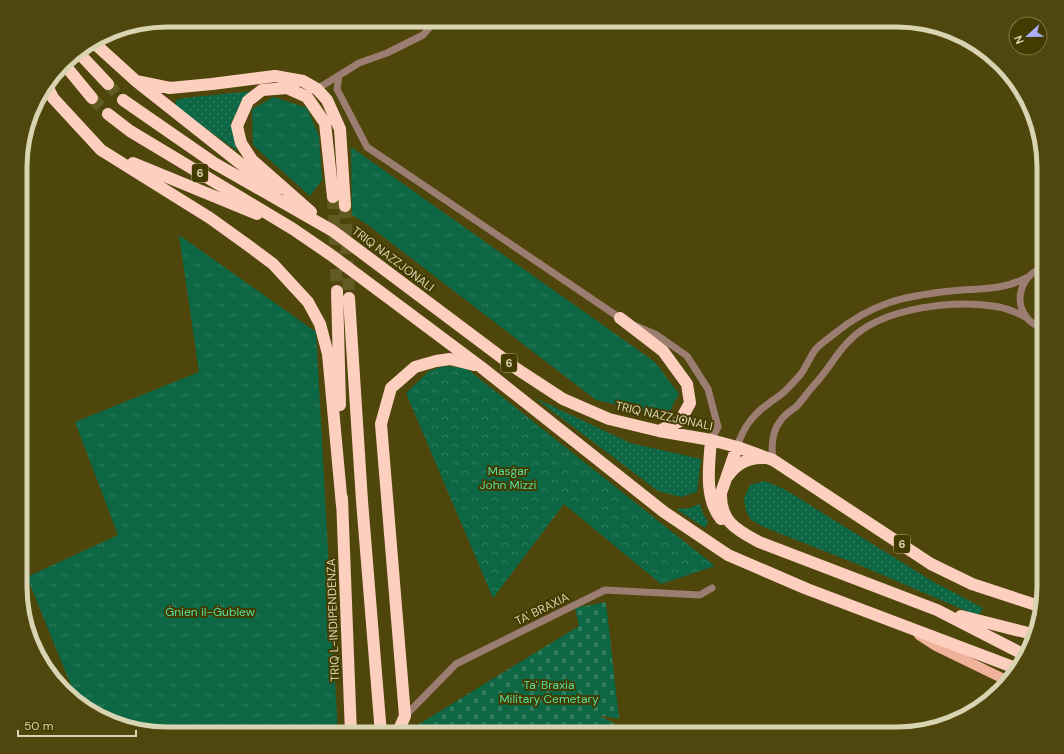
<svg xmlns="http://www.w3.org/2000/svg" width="1064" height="754" font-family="'DM Sans',sans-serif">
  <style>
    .grass { fill: url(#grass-dots) }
    .forest { fill: url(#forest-crowns) }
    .cemetery { fill: url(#cemetery-stones) }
    .park { fill: url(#park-tufts) }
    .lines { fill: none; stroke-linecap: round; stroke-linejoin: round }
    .highway-tunnel { stroke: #635b24; stroke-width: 12; stroke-dasharray: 12 6; stroke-linecap: butt }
    .minor { stroke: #9c7d71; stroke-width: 7 }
    .major { stroke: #f1b29b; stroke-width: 10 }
    .highway { stroke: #fdcfbe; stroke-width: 12 }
    .labels { text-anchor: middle; stroke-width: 4; stroke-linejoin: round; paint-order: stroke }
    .shield { fill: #433b00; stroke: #aba57b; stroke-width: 1 }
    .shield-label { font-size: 11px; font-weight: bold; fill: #d8d3b0 }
    .street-label { font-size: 12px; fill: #d8d3b0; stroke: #433b00 }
    .park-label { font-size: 12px; fill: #56dda2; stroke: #433b00 }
    .rim { fill: none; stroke: #d8d3b0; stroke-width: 5 }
  </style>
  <defs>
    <pattern id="grass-dots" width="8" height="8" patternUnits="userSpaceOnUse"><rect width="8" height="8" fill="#0d6745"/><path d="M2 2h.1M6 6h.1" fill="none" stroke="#307c5d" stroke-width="1.8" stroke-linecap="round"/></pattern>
    <pattern id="forest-crowns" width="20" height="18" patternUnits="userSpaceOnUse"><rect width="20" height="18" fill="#0d6745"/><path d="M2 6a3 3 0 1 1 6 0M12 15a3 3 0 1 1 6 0" fill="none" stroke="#307c5d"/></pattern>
    <pattern id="cemetery-stones" width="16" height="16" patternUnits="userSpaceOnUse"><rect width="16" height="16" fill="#0d6745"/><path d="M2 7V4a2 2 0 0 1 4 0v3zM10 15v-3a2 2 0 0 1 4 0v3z" fill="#307c5d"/></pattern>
    <pattern id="park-tufts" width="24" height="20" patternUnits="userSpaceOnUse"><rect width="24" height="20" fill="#0d6745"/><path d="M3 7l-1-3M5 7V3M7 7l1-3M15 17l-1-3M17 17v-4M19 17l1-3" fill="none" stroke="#307c5d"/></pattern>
  </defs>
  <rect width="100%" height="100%" fill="#4e460b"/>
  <path class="grass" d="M 253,91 L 240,105 L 231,123 L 237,151 L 175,106 L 176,100 L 184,98 Z
    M 1044,287 L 1044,310 C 1035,303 1035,293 1044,287 Z
    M 535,398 L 630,443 L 701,459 L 697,492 L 681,497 L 658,491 Z
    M 765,481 L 784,489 L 932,581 L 983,608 L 978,616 L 857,564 L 766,528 L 751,520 L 746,511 L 744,498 L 750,485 Z
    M 700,504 L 703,514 L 708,522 L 705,528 L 676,509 L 689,508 Z"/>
  <path class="forest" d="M 445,366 L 466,368 L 715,566 L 661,584 L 564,504 L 493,598 L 406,393 L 429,371 Z"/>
  <path class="cemetery" d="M 606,602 L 619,719 L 599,715 L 624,729 L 626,734 L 416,734 L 416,726 L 579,626 L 575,608 Z"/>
  <path class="park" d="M 274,97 L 307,108 L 319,136 L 322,180 L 310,196 L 253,145 L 252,109 Z
    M 351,147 L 655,362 L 679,394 L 667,416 L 596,400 L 368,225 L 352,215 Z
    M 179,235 L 316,332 L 338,734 L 158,734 L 120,726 L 79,705 L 27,577 L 118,535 L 75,422 L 199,372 Z"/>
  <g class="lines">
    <path class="highway-tunnel" d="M 108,84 L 123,100
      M 92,98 L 108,114
      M 333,197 L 337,291
      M 345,206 L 349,298"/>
    <path class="minor" d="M 339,76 L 337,89 L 367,147 L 623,320
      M 317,89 L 359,63 L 387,53 L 423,35 L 436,20
      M 1044,268 C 1022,273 1012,301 1028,319 C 1032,324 1037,326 1044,328
      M 636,326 L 657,335 L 687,356 L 708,389 L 718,427 L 711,440
      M 737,447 C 743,428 752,415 768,404 C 774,399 782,395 787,389 C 793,383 799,377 803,371 C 807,364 811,356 815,350 C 820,344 828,339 834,334 C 872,303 903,296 951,291 C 979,288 1002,291 1028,277
      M 773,460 C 771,446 772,431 781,420 C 785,414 792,410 797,406 C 803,399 808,392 814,385 C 828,371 836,353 850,340 C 882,307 956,299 999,307 C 1009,309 1018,313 1027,318
      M 405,716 L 456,664 L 605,590 L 700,595 L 712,588"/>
    <path class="major" d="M 919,635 L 936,646 L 1008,681"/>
    <path class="highway" d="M 93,42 L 136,81 L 275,191
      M 78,52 L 108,84
      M 64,64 L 92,98
      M 136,81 L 170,88 L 212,84 L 275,76 L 303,81 L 317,89 L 327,100 L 340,129 L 345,206
      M 47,86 L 53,98 L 101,150 L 210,218 L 253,249 L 273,264 L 308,302 L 320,324 L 328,354 L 342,506
      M 123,100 L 214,163 L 333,231 L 517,369 L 563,399 L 609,419 L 659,431 L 711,440 L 737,447 L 773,460 L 931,564 L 972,584 L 1042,607
      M 108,114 L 130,131 L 293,229 L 331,255 L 481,367 L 664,512 L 728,555 L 807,589 L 1018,669
      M 133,163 L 257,214
      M 311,212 L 252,160 L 241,143 L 237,126 L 248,101 L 262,90 L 287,88 L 307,97 L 325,123 L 333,197
      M 337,291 L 340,405
      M 349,298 L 362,501 L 381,734
      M 620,318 L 663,351 L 687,384 L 690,403 L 680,421 L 659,431
      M 711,440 C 709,466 704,498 721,519
      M 737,447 L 721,493 C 720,522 737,530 759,542 L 937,610 L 1025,655
      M 728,476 C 736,464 749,457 763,458
      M 342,498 L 351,734
      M 961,616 L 1036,635
      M 397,734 L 405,716 L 381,424 L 391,388 L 415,367 L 436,361 L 450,359 L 474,365"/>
  </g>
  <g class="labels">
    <g class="shield">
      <rect x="192" y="164" width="16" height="18" rx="3"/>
      <rect x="501" y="354" width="16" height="18" rx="3"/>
      <rect x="894" y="535" width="16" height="18" rx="3"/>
    </g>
    <g class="shield-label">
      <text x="200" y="177">6</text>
      <text x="509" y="367">6</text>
      <text x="902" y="548">6</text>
    </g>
    <g class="street-label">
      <text transform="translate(393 259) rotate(37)" y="4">TRIQ NAZZJONALI</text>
      <text transform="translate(664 416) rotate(12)" y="4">TRIQ NAZZJONALI</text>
      <text transform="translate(542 609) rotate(-26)" y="4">TA' BRAXIA</text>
      <text transform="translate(333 620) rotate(-92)" y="4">TRIQ L-INDIPENDENZA</text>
    </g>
    <g class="park-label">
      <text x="508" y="475">Masġar<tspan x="508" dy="14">John Mizzi</tspan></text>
      <text x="210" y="616">Ġnien il-Ġublew</text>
      <text x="549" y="689">Ta' Braxia<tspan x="549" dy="14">Military Cemetary</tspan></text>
    </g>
  </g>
  <path d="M0 0H1064V754H0ZM167 27H897A140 140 0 0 1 1037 167V587A140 140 0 0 1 897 727H167A140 140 0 0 1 27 587V167A140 140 0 0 1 167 27Z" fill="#4f470e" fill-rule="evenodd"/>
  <path class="rim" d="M167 27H897A140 140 0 0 1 1037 167V587A140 140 0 0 1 897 727H167A140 140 0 0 1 27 587V167A140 140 0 0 1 167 27Z"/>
  <g transform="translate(1028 36) rotate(248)"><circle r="19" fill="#433b00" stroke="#7f7846"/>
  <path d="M0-3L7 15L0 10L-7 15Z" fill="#acaffb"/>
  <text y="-6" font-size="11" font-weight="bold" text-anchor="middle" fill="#d8d3b0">N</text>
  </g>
  <path d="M18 730v6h118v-6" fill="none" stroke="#d8d3b0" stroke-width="2"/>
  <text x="24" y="730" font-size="12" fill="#d8d3b0" stroke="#433b00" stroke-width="3" paint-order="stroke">50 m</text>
</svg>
